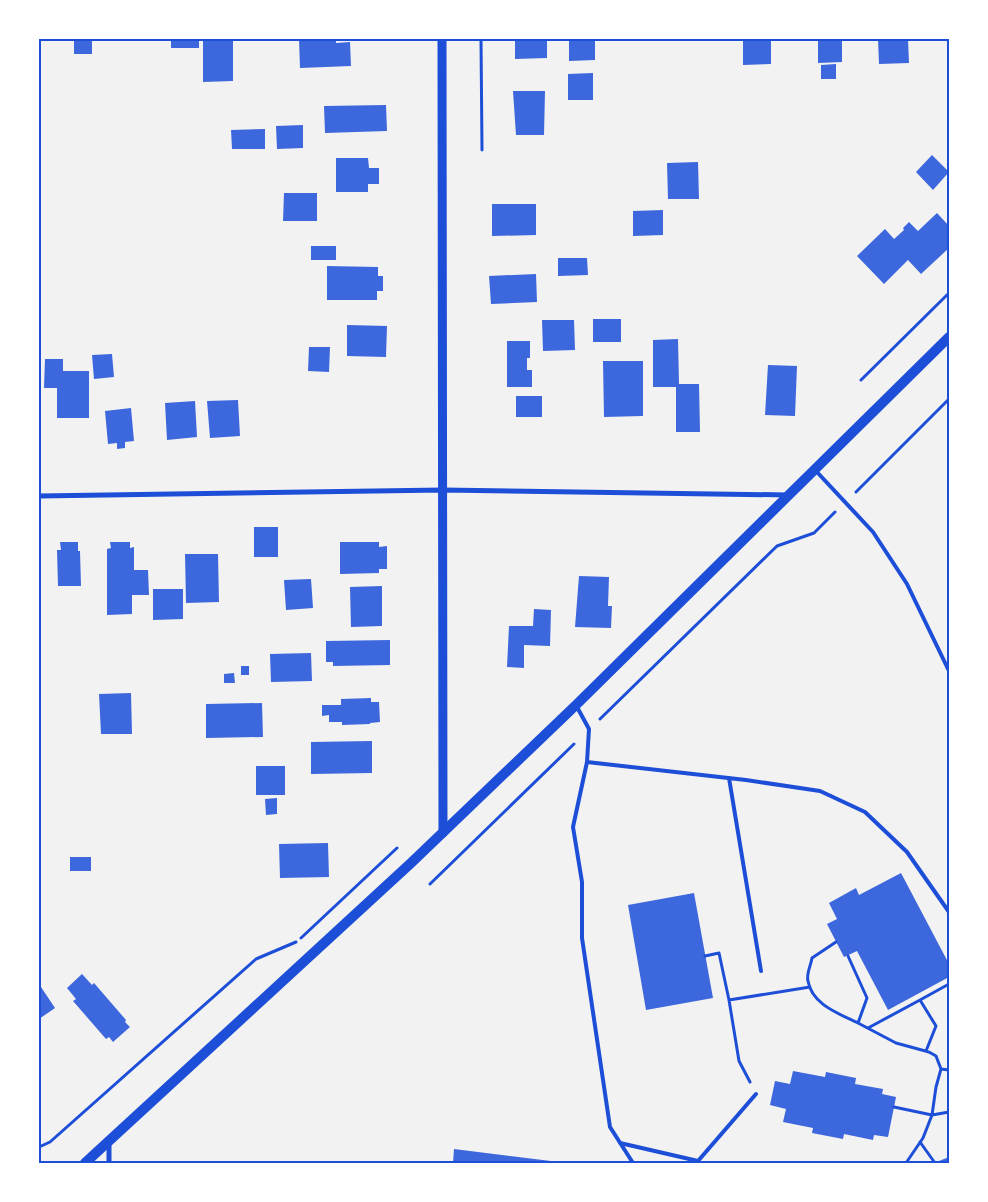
<svg xmlns="http://www.w3.org/2000/svg" width="988" height="1202" font-family="Commissioner,sans-serif">
  <style>
    .building { fill: #3d67dc }
    .lines { fill: none; stroke-linecap: round; stroke-linejoin: round }
    .path { stroke: #1d4ed8; stroke-width: 3 }
    .service { stroke: #1d4ed8; stroke-width: 4 }
    .minor { stroke: #1d4ed8; stroke-width: 5 }
    .tertiary { stroke: #1d4ed8; stroke-width: 9 }
    .secondary { stroke: #1d4ed8; stroke-width: 10 }
    .neatline { fill: none; stroke: #1d4ed8; stroke-width: 2 }
  </style>
  <rect width="100%" height="100%" fill="#f2f2f2"/>
  <path class="building" d="M 74,39 L 92,39 L 92,54 L 74,54 Z
    M 171,39 L 199,39 L 199,48 L 171,48 Z
    M 203,39 L 233,39 L 233,81 L 203,82 Z
    M 299,39 L 336,39 L 336,43 L 350,42 L 351,66 L 300,68 Z
    M 515,39 L 547,39 L 547,58 L 515,59 Z
    M 569,39 L 595,39 L 595,60 L 569,61 Z
    M 743,39 L 771,39 L 771,64 L 743,65 Z
    M 818,39 L 842,39 L 842,62 L 818,63 Z
    M 878,39 L 908,39 L 909,63 L 879,64 Z
    M 836,64 L 836,79 L 821,79 L 821,65 Z
    M 593,73 L 593,100 L 568,100 L 568,74 Z
    M 513,91 L 545,91 L 544,135 L 516,135 Z
    M 386,105 L 387,131 L 325,133 L 324,106 Z
    M 303,125 L 303,148 L 277,149 L 276,126 Z
    M 265,129 L 265,149 L 232,149 L 231,130 Z
    M 932,155 L 949,172 L 933,190 L 916,172 Z
    M 336,158 L 368,158 L 369,168 L 379,168 L 379,184 L 368,184 L 368,192 L 336,192 Z
    M 698,162 L 699,199 L 668,199 L 667,163 Z
    M 284,193 L 317,193 L 317,221 L 283,221 Z
    M 492,204 L 536,204 L 536,235 L 492,236 Z
    M 663,210 L 663,235 L 633,236 L 633,211 Z
    M 937,213 L 949,226 L 949,248 L 921,274 L 908,260 L 884,284 L 857,256 L 885,229 L 894,239 L 904,230 L 903,228 L 909,222 L 918,231 Z
    M 311,246 L 336,246 L 336,260 L 311,260 Z
    M 558,258 L 587,258 L 588,275 L 558,276 Z
    M 327,266 L 378,267 L 378,276 L 383,276 L 383,291 L 377,291 L 377,300 L 327,300 Z
    M 536,274 L 537,302 L 491,304 L 489,276 Z
    M 593,319 L 621,319 L 621,342 L 593,342 Z
    M 542,320 L 574,320 L 575,350 L 543,351 Z
    M 347,325 L 387,326 L 386,357 L 347,356 Z
    M 678,339 L 679,384 L 699,384 L 700,432 L 676,432 L 676,387 L 653,387 L 653,340 Z
    M 507,341 L 530,341 L 530,358 L 527,358 L 527,370 L 532,370 L 532,387 L 507,387 Z
    M 309,347 L 330,347 L 329,372 L 308,371 Z
    M 112,354 L 114,377 L 94,379 L 92,355 Z
    M 45,359 L 63,359 L 63,371 L 89,371 L 89,418 L 57,418 L 57,388 L 44,388 Z
    M 603,361 L 643,361 L 643,416 L 604,417 Z
    M 768,365 L 797,366 L 795,416 L 765,415 Z
    M 516,396 L 542,396 L 542,417 L 516,417 Z
    M 238,400 L 240,436 L 210,438 L 207,401 Z
    M 195,401 L 197,437 L 167,440 L 165,403 Z
    M 131,408 L 134,441 L 125,442 L 125,448 L 117,449 L 117,443 L 108,444 L 105,411 Z
    M 254,527 L 278,527 L 278,557 L 254,557 Z
    M 60,542 L 78,542 L 78,551 L 80,551 L 81,586 L 58,586 L 57,550 L 61,550 Z
    M 110,542 L 130,542 L 130,548 L 134,547 L 134,570 L 148,570 L 149,595 L 132,595 L 132,614 L 107,615 L 107,549 L 111,548 Z
    M 340,542 L 379,542 L 379,547 L 387,546 L 387,569 L 379,569 L 379,573 L 340,574 Z
    M 185,554 L 218,554 L 219,602 L 186,603 Z
    M 579,576 L 609,577 L 608,606 L 612,606 L 611,628 L 575,627 Z
    M 311,579 L 313,608 L 286,610 L 284,580 Z
    M 382,586 L 382,626 L 351,627 L 350,587 Z
    M 153,589 L 183,589 L 183,619 L 153,620 Z
    M 534,609 L 551,610 L 550,646 L 524,645 L 524,668 L 507,667 L 509,626 L 533,626 Z
    M 390,640 L 390,665 L 333,666 L 333,662 L 326,662 L 326,641 Z
    M 311,653 L 312,681 L 271,682 L 270,654 Z
    M 241,666 L 249,666 L 249,675 L 241,675 Z
    M 234,673 L 235,683 L 224,683 L 224,674 Z
    M 131,693 L 132,734 L 101,734 L 99,694 Z
    M 371,698 L 371,702 L 379,702 L 380,722 L 370,723 L 370,724 L 342,725 L 342,722 L 329,722 L 329,715 L 322,716 L 322,705 L 341,705 L 341,699 Z
    M 262,703 L 263,737 L 206,738 L 206,704 Z
    M 372,741 L 372,773 L 311,774 L 311,742 Z
    M 256,766 L 285,766 L 285,795 L 256,795 Z
    M 277,798 L 277,814 L 266,815 L 265,799 Z
    M 328,843 L 329,877 L 280,878 L 279,844 Z
    M 70,857 L 91,857 L 91,871 L 70,871 Z
    M 901,873 L 949,964 L 949,977 L 888,1010 L 857,951 L 844,957 L 827,924 L 837,919 L 829,903 L 856,888 L 859,895 Z
    M 694,893 L 713,998 L 646,1010 L 628,905 Z
    M 82,974 L 92,985 L 94,983 L 126,1020 L 125,1022 L 130,1027 L 113,1042 L 109,1037 L 106,1039 L 73,1001 L 76,999 L 67,988 Z
    M 39,984 L 55,1008 L 39,1019 Z
    M 793,1071 L 825,1077 L 826,1072 L 856,1078 L 855,1084 L 883,1089 L 882,1094 L 896,1097 L 888,1137 L 874,1135 L 873,1140 L 844,1134 L 843,1139 L 812,1133 L 813,1128 L 783,1122 L 786,1109 L 770,1105 L 775,1081 L 790,1084 Z
    M 454,1149 L 559,1162 L 559,1163 L 453,1163 Z
    M 949,1157 L 949,1163 L 934,1163 Z"/>
  <g class="lines">
    <path class="path" d="M 481,39 L 482,150
      M 861,380 L 949,293
      M 856,492 L 949,399
      M 600,719 L 777,546 L 814,533 L 835,512
      M 430,884 L 574,744
      M 301,938 L 397,848
      M 836,942 L 812,958 C 811,965 806,974 808,981 C 812,1005 840,1014 858,1023
      M 705,956 L 719,953 L 729,1000
      M 848,956 L 867,998 L 858,1023 L 896,1043 L 929,1052 L 936,1056 L 941,1069
      M 920,1000 L 949,984
      M 868,1028 L 920,1000 L 936,1026 L 926,1051
      M 750,1082 L 739,1061 L 729,1000 L 810,987
      M 894,1107 L 932,1115 L 936,1087 L 941,1069 L 949,1070
      M 920,1142 L 935,1163
      M 39,1147 L 50,1142 L 256,959 L 296,942
      M 906,1163 L 923,1138 L 932,1115 L 949,1112"/>
    <path class="service" d="M 816,471 L 873,532 L 907,584 L 949,671
      M 577,707 L 589,729 L 587,762 L 746,780 L 820,791 L 865,812 L 907,852 L 949,912
      M 587,762 L 573,827 L 582,882 L 582,938 L 610,1127 L 633,1163
      M 729,778 L 761,971
      M 620,1143 L 698,1161 L 756,1094"/>
    <path class="minor" d="M 39,496 L 443,490 L 788,495
      M 109,1142 L 109,1163"/>
    <path class="tertiary" d="M 442,39 L 443,833"/>
    <path class="secondary" d="M 85,1163 L 411,863 L 576,705 L 949,337"/>
  </g>
  <rect width="988" height="1202" fill="none" stroke="#ffffff" stroke-width="80"/>
  <rect x="40" y="40" width="908" height="1122" class="neatline"/>
</svg>
